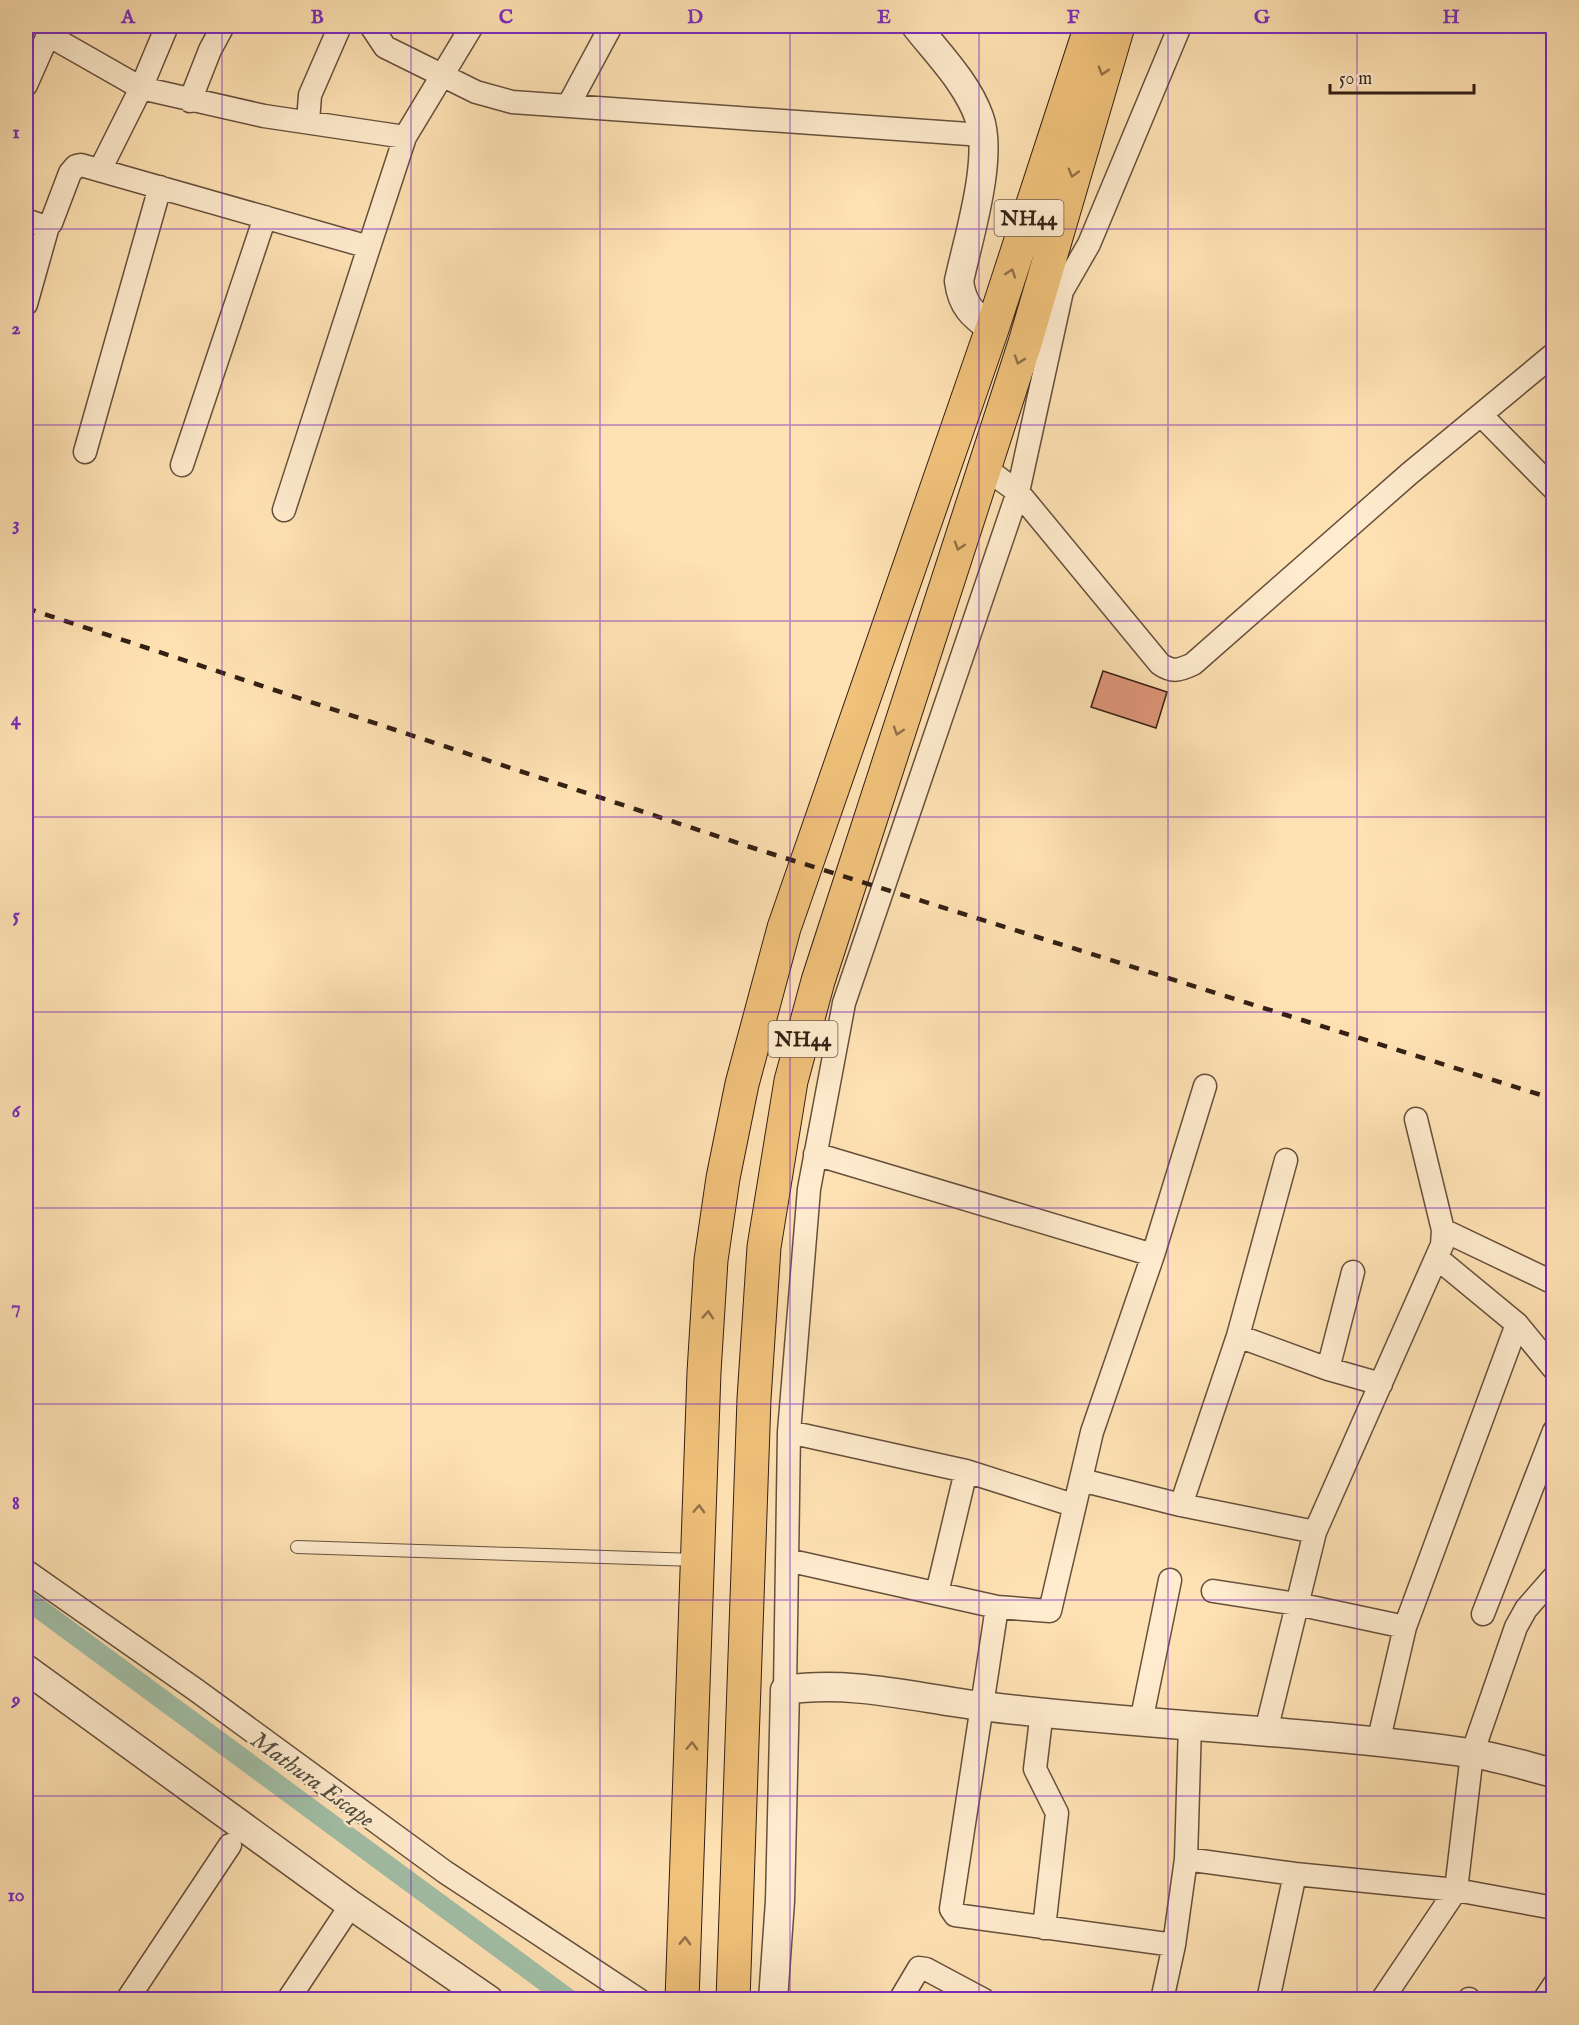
<svg xmlns="http://www.w3.org/2000/svg" width="1579" height="2025" font-family="'IM FELL English',serif">
  <style>
    .lines { fill: none; stroke-linecap: round; stroke-linejoin: round }
    .canal { stroke: #a1bfa7; stroke-width: 20 }
    .building { fill: #e0977c; stroke: #331f14; stroke-width: 1.5 }
    .service-casing { stroke: #66503c; stroke-width: 14 }
    .minor-casing { stroke: #66503c; stroke-width: 25 }
    .tertiary-casing { stroke: #66503c; stroke-width: 31 }
    .trunk-casing { stroke: #331f14; stroke-width: 35 }
    .service { stroke: #ffecce; stroke-width: 12 }
    .minor { stroke: #ffecce; stroke-width: 22 }
    .tertiary { stroke: #ffecce; stroke-width: 28 }
    .trunk { stroke: #f0c17a; stroke-width: 33 }
    .rail { stroke: #331f14; stroke-width: 4.5; stroke-dasharray: 10 10; stroke-linecap: butt }
    .oneway { stroke: #927047 }
    .grid { fill: none; stroke: #7b2cbf; stroke-width: 1.5; stroke-opacity: 0.55 }
    .labels { text-anchor: middle; stroke-width: 5; stroke-linejoin: round; paint-order: stroke }
    .shield { fill: #ffecce; stroke: #705c4c; stroke-width: 1.5 }
    .shield-label { font-size: 21px; font-weight: bold; fill: #331f14 }
    .water-label { font-size: 24px; font-style: italic; fill: #544f40; stroke: #ffecce }
    .neatline { fill: none; stroke: #7b2cbf; stroke-width: 2 }
    .grid-label { font-size: 20px; text-anchor: middle; font-weight: bold; fill: #7b2cbf }
  </style>
  <rect width="100%" height="100%" fill="#ffe2b4"/>
  <filter id="stains"><feTurbulence type="fractalNoise" baseFrequency=".00333" numOctaves="4"/><feColorMatrix values="0 0 0 0 .2 0 0 0 0 .09 0 0 0 0 .02 0 0 0 .5 -.17"/></filter>
  <radialGradient id="worn" r=".72"><stop offset=".6" stop-color="#630" stop-opacity="0"/><stop offset="1" stop-color="#630" stop-opacity=".3"/></radialGradient>
  <g class="lines">
    <path class="canal" d="M 26,1599 L 570,2000"/>
  </g>
  <path class="building" d="M 1103,671 L 1167,692 L 1156,728 L 1091,707 Z"/>
  <g class="lines">
    <defs>
      <path id="service" d="M 297,1547 L 696,1560"/>
      <path id="minor" d="M 371,26 L 385,47 L 476,92 L 512,102 L 983,135
        M 48,35 L 141,88 L 264,116 L 405,137
        M 26,85 L 52,26
        M 190,101 L 210,50 L 223,26
        M 568,106 L 611,26
        M 308,122 L 310,95 L 340,26
        M 100,170 L 141,88 L 167,26
        M 26,220 L 43,226 L 51,223 L 70,173 L 76,166 L 81,165 L 369,247 L 405,137 L 472,26
        M 26,304 L 48,226
        M 1481,415 L 1554,489
        M 85,452 L 160,187
        M 182,465 L 265,217
        M 985,468 L 1018,492 L 1160,664 C 1173,673 1180,670 1193,664 L 1409,474 L 1554,354
        M 284,510 L 369,247
        M 815,1154 L 1153,1255
        M 1443,1230 L 1554,1283
        M 1437,1258 L 1517,1324 L 1554,1369
        M 1238,1336 L 1328,1369 L 1381,1384
        M 1328,1369 L 1353,1272
        M 789,1432 L 966,1471 L 1073,1505
        M 1081,1480 L 1181,1505 L 1315,1532
        M 1181,1505 L 1238,1336 L 1286,1160
        M 787,1560 L 997,1607 L 1050,1611 L 1092,1432 L 1153,1255 L 1205,1086
        M 26,1571 L 196,1690 L 445,1872 L 639,2000
        M 1213,1591 L 1297,1604 L 1405,1627
        M 937,1593 L 966,1471
        M 997,1607 L 951,1909 L 955,1915 L 1174,1945
        M 1483,1614 L 1554,1431
        M 785,1690 L 789,1432 L 809,1189 L 844,1003 L 1018,492 L 1062,291 L 1089,244 L 1180,26
        M 1042,1711 L 1035,1769 L 1057,1813 L 1044,1928
        M 1141,1722 L 1170,1580
        M 1266,1731 L 1315,1532 L 1442,1245 L 1443,1230 L 1416,1119
        M 1378,1743 L 1405,1627 L 1517,1324
        M 1186,1859 L 1295,1874 L 1456,1890 L 1554,1908
        M 127,2000 L 230,1845
        M 288,2000 L 351,1905
        M 900,2000 L 919,1968 L 926,1969 L 984,2000
        M 1162,2000 L 1174,1945 L 1186,1859 L 1190,1725
        M 1268,2000 L 1295,1874
        M 1382,2000 L 1456,1890 L 1472,1754 L 1516,1627 L 1526,1609 L 1554,1577
        M 1469,2000 L 1469,1999
        M 1544,2000 L 1554,1985"/>
      <path id="tertiary" d="M 916,26 C 938,54 967,83 979,117 C 994,157 968,239 959,281 C 962,306 973,315 992,329
        M 26,1669 L 351,1905 L 489,2000
        M 773,2000 L 780,1901 L 785,1690 C 852,1680 916,1698 982,1706 C 1144,1726 1308,1730 1470,1753 C 1498,1757 1526,1766 1554,1773"/>
      <path id="trunk" d="M 682,2000 L 704,1372 L 711,1260 L 723,1178 L 742,1084 L 784,928 L 992,329 L 1091,26
        M 733,2000 L 754,1399 L 764,1247 L 791,1081 L 818,981 L 1025,343 L 1118,26"/>
    </defs>
    <use href="#service" class="service-casing"/>
    <use href="#minor" class="minor-casing"/>
    <use href="#tertiary" class="tertiary-casing"/>
    <use href="#trunk" class="trunk-casing"/>
    <use href="#service" class="service"/>
    <use href="#minor" class="minor"/>
    <use href="#tertiary" class="tertiary"/>
    <use href="#trunk" class="trunk"/>
    <path class="rail" d="M 26,608 L 750,847 L 1554,1099"/>
  </g>
  <defs><path id="oneway-chevron" d="M-2-3.5L2.5 0L-2 3.5" fill="none" stroke-width="1.6" stroke-linecap="round" stroke-linejoin="round" transform="scale(1.5)"/></defs>
  <g class="oneway">
    <use href="#oneway-chevron" transform="translate(1103 71) rotate(107)"/>
    <use href="#oneway-chevron" transform="translate(1073 173) rotate(106)"/>
    <use href="#oneway-chevron" transform="translate(1011 273) rotate(-72)"/>
    <use href="#oneway-chevron" transform="translate(1019 360) rotate(109)"/>
    <use href="#oneway-chevron" transform="translate(959 546) rotate(108)"/>
    <use href="#oneway-chevron" transform="translate(898 731) rotate(108)"/>
    <use href="#oneway-chevron" transform="translate(708 1315) rotate(-86)"/>
    <use href="#oneway-chevron" transform="translate(699 1509) rotate(-88)"/>
    <use href="#oneway-chevron" transform="translate(692 1746) rotate(-88)"/>
    <use href="#oneway-chevron" transform="translate(685 1941) rotate(-88)"/>
  </g>
  <path class="grid" d="M 222,26 L 222,2000M 411,26 L 411,2000M 600,26 L 600,2000M 790,26 L 790,2000M 979,26 L 979,2000M 1168,26 L 1168,2000M 1357,26 L 1357,2000M 26,229 L 1554,229M 26,425 L 1554,425M 26,621 L 1554,621M 26,817 L 1554,817M 26,1012 L 1554,1012M 26,1208 L 1554,1208M 26,1404 L 1554,1404M 26,1600 L 1554,1600M 26,1796 L 1554,1796"/>
  <g class="labels">
    <g class="shield">
      <rect x="994.5" y="200" width="69" height="36" rx="4.5"/>
      <rect x="768.5" y="1021" width="69" height="36" rx="4.5"/>
    </g>
    <g class="shield-label">
      <text x="1029" y="225">NH44</text>
      <text x="803" y="1046">NH44</text>
    </g>
    <g class="water-label">
      <text transform="translate(313 1779) rotate(36)" y="8">Mathura Escape</text>
    </g>
  </g>
  <rect width="1579" height="2025" fill="none" stroke="#ffe2b4" stroke-width="66"/>
  <path d="M1330 84v9h144v-9" fill="none" stroke="#331f14" stroke-width="3"/>
  <text x="1339" y="84" font-size="18" fill="#331f14" stroke="#ffecce" stroke-width="4.5" paint-order="stroke">50 m</text>
  <rect x="33" y="33" width="1513" height="1959" class="neatline"/>
  <g class="grid-label">
    <text x="128" y="23">A</text>
    <text x="317" y="23">B</text>
    <text x="506" y="23">C</text>
    <text x="695" y="23">D</text>
    <text x="884" y="23">E</text>
    <text x="1073" y="23">F</text>
    <text x="1262" y="23">G</text>
    <text x="1451" y="23">H</text>
    <text x="16" y="138">1</text>
    <text x="16" y="334">2</text>
    <text x="16" y="530">3</text>
    <text x="16" y="725">4</text>
    <text x="16" y="921">5</text>
    <text x="16" y="1117">6</text>
    <text x="16" y="1313">7</text>
    <text x="16" y="1509">8</text>
    <text x="16" y="1705">9</text>
    <text x="16" y="1901">10</text>
  </g>
  <rect width="100%" height="100%" filter="url(#stains)"/>
  <rect width="100%" height="100%" fill="url(#worn)"/>
</svg>
